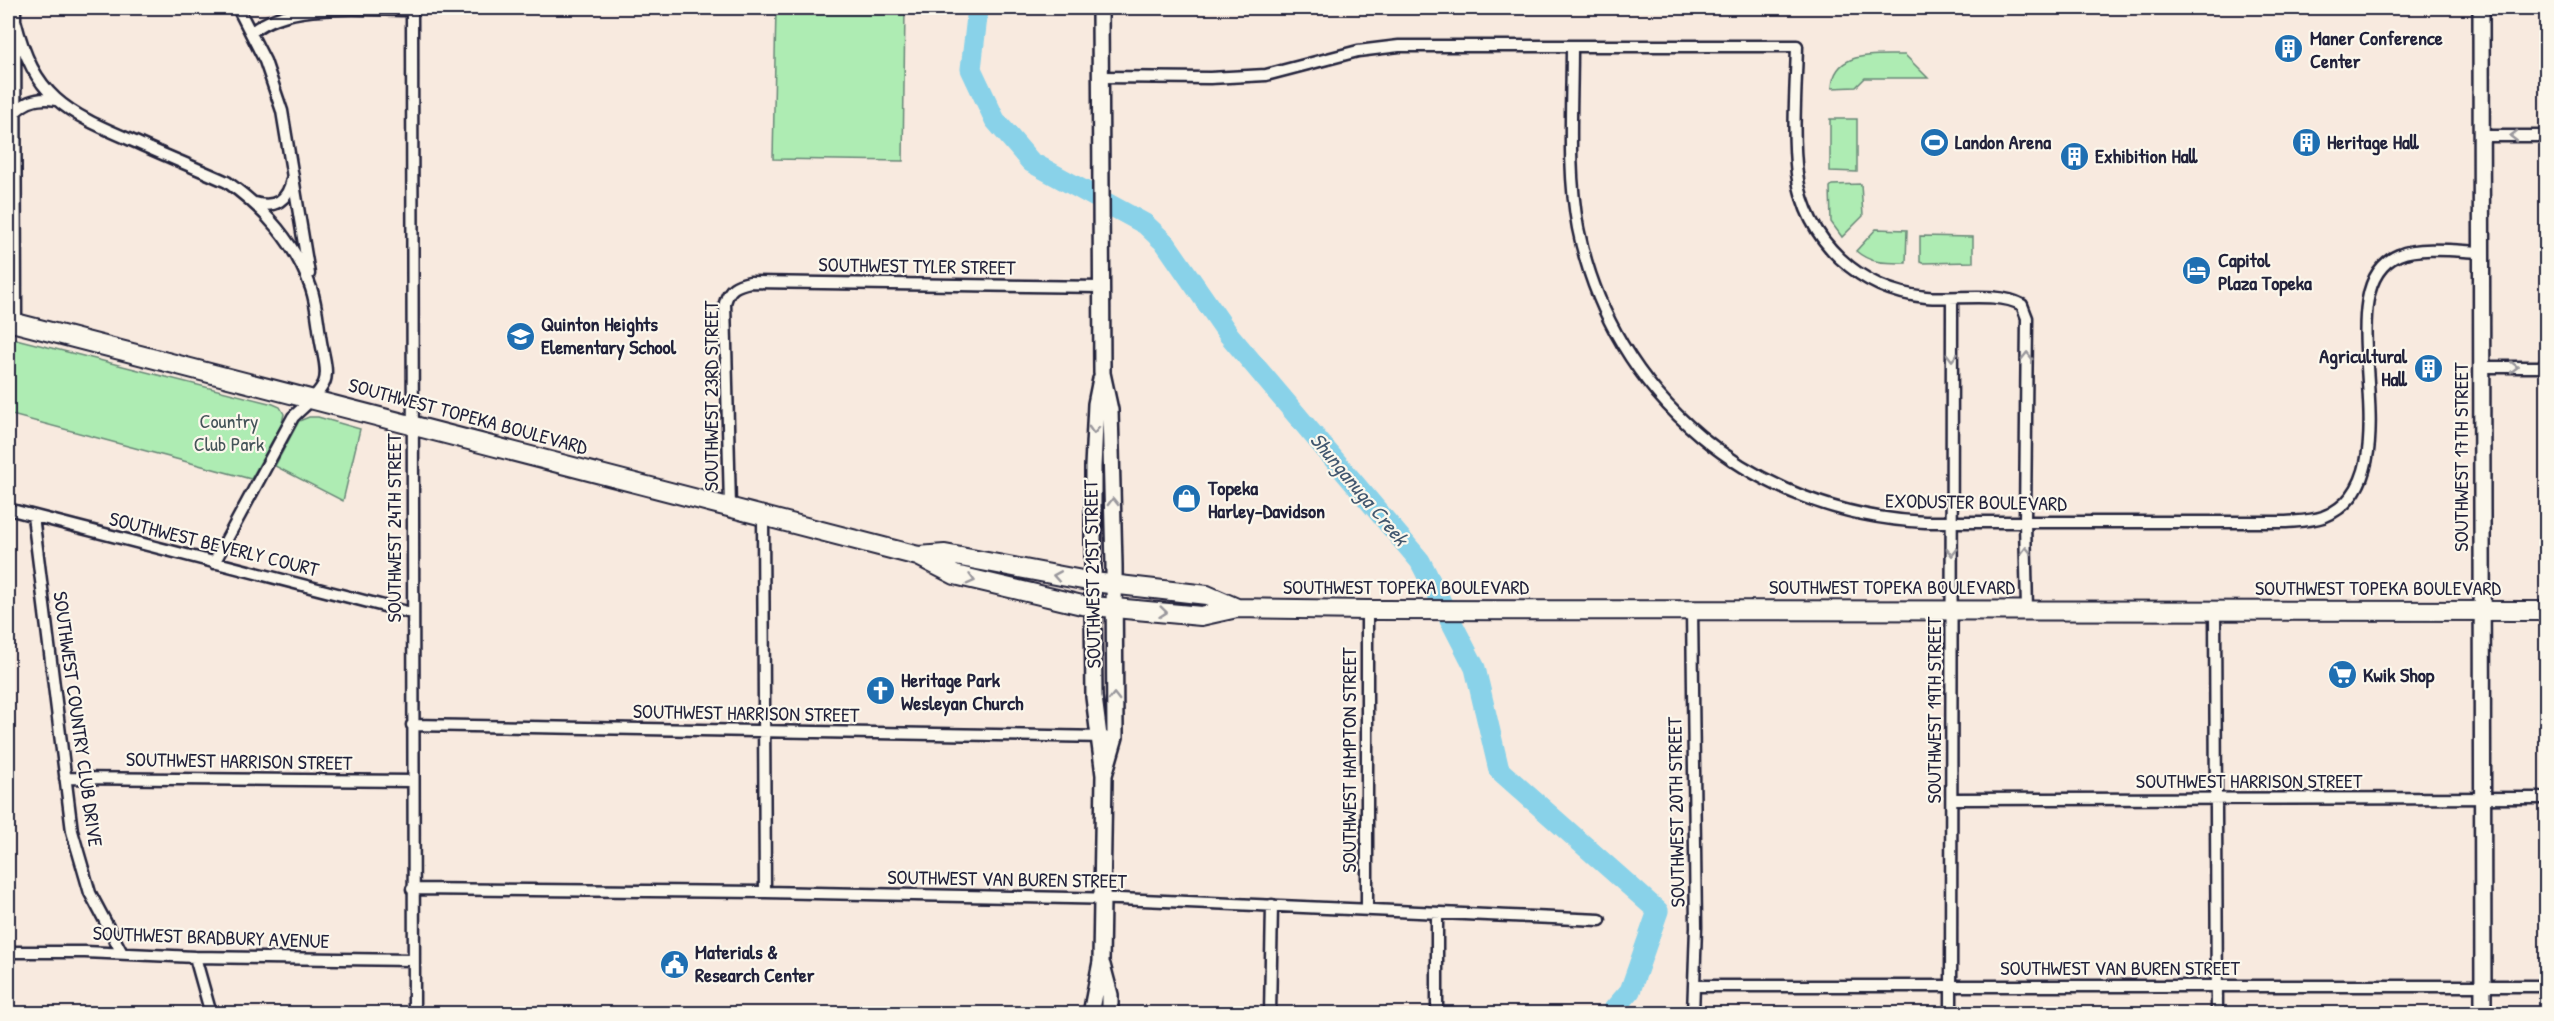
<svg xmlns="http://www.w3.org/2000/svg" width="2554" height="1021" font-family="'Patrick Hand',sans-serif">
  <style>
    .green { fill: #aeecb3; stroke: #688777; stroke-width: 1.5 }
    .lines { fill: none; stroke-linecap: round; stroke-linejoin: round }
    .river { stroke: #89d2e9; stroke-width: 21 }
    .minor-casing { stroke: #22223b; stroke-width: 15 }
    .secondary-casing { stroke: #22223b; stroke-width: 20 }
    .primary-casing { stroke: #22223b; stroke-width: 22 }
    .minor { stroke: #fbf7ec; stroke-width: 10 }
    .secondary { stroke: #fbf7ec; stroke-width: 15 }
    .primary { stroke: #fbf7ec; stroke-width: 18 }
    .oneway { stroke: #99979c }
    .labels { text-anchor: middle; stroke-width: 4.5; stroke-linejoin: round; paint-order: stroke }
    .poi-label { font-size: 20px; font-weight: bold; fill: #22223b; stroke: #fbf7ec; text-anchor: start }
    .street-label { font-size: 20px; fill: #22223b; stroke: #fbf7ec }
    .park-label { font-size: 20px; fill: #455459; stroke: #fbf7ec }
    .water-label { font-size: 21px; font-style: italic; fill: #41576f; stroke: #fbf7ec }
  </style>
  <rect width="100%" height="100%" fill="#f8eadf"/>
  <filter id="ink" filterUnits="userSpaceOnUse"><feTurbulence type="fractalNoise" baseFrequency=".0167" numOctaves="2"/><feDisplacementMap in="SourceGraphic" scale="12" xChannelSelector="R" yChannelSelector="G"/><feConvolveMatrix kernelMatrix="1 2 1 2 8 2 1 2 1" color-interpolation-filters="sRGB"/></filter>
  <g filter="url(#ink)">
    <path class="green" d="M 776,8 L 905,8 L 903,161 L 773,159 Z
      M 1905,55 L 1928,78 L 1865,78 L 1856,87 L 1832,88 C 1834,49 1877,56 1905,55 Z
      M 1830,119 L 1857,119 L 1857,172 L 1830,171 Z
      M 1861,184 L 1863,216 L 1842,237 L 1831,222 L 1830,187 L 1832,185 Z
      M 1876,229 L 1907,230 L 1906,263 C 1886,263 1871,264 1856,251 Z
      M 1920,236 L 1973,237 L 1973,262 L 1922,263 L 1920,262 Z
      M 8,337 L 273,404 L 280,407 L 284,414 L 282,423 L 251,479 L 8,414 Z
      M 309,417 L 318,417 L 360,429 L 343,501 L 275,466 L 299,421 Z"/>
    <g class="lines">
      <path class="river" d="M 978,8 L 971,69 L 995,120 L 1031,162 L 1145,224 L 1166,244 L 1229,335 L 1420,561 L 1475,668 L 1499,770 L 1658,911 L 1630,991 L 1610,1014"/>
      <defs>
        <path id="minor" d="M 15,8 L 16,323
          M 238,8 L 265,61 L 282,111 L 309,274
          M 412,8 L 414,1014
          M 15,20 C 34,97 65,112 133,141 C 164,155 196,168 227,182 C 264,208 296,244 311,288 C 317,305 318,325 321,342 C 323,354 329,372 324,383 C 318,396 303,407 293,417 L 214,563
          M 252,32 C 288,1 364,10 412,10
          M 1572,47 C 1572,107 1567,169 1578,228 C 1612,398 1754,514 1925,522 L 2286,522 C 2298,521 2311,521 2323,517 C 2423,478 2318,289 2399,255 C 2419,246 2459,251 2481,252
          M 1100,77 L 1210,78 L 1266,75 L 1358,51 L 1399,46 L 1797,46 C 1796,88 1792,133 1797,174 C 1806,241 1860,291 1926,297 C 1953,300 1999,291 2022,305 L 2027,318 L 2025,522 L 2027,610
          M 15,112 C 27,100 40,97 56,100
          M 2481,136 L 2546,136
          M 255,203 C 275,209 288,200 292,179
          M 2482,367 L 2546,367
          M 730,507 L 725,303 C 729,288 736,285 750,282 L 1101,287
          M 8,509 L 411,613
          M 33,516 L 72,831 L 90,893 L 122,953
          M 763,516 L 765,892
          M 1692,609 L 1696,927 L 1693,1014
          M 2215,610 L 2217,1014
          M 412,725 L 1105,737
          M 65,778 L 412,781
          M 1952,799 L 2546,798
          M 412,889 L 765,892 L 1119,899 L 1600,920
          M 1367,909 L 1367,610
          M 1437,913 L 1437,1014
          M 8,952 L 85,952 L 195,957 L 413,960
          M 195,957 L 211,1014
          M 1694,986 L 2546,986
          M 1270,1014 L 1272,905
          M 1951,1014 L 1952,298"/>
        <path id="secondary" d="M 1100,8 L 1102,373 L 1110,410 L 1114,565 L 1115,737 L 1104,775
          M 2481,8 L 2483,1014
          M 1102,965 L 1110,995 L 1110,1014
          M 1091,1014 L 1101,962 L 1104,775 L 1094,697 L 1093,606 L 1093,467 L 1096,404 L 1101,379"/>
        <path id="primary" d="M 8,321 L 918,556 L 955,575 L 1082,605 L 1201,616 L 1237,608 L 1367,610 L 2546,611
          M 918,556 L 945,554 L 1093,582 L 1207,595 L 1237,608"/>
      </defs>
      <use href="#minor" class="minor-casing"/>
      <use href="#secondary" class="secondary-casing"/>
      <use href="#primary" class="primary-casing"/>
      <use href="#minor" class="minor"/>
      <use href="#secondary" class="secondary"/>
      <use href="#primary" class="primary"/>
    </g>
    <defs><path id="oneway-chevron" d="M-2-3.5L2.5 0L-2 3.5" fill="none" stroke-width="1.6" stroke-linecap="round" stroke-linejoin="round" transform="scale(1.5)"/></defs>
    <g class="oneway">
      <use href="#oneway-chevron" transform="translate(2514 136) rotate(-180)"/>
      <use href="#oneway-chevron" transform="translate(2027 356) rotate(-89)"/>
      <use href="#oneway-chevron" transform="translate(1952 357) rotate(90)"/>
      <use href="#oneway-chevron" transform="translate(2514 367)"/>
      <use href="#oneway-chevron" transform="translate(1094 430) rotate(92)"/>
      <use href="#oneway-chevron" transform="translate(1113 502) rotate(-91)"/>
      <use href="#oneway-chevron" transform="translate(2026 551) rotate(-91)"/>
      <use href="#oneway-chevron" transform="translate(1952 552) rotate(90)"/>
      <use href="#oneway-chevron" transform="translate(1057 576) rotate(-170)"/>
      <use href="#oneway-chevron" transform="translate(971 580) rotate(15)"/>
      <use href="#oneway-chevron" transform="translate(1163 612) rotate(6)"/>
      <use href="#oneway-chevron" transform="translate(1114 697) rotate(-90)"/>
    </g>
  </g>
  <defs>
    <symbol id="building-disc" viewBox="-11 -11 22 22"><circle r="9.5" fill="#1f6fb2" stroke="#fbf7ec"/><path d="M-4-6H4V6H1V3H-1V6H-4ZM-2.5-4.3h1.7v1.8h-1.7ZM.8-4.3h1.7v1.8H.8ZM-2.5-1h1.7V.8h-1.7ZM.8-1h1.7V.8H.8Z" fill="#fff"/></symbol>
    <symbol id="stadium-disc" viewBox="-11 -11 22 22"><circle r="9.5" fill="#1f6fb2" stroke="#fbf7ec"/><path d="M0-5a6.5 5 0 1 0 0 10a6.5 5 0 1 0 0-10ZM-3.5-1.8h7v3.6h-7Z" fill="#fff"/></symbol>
    <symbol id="hotel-disc" viewBox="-11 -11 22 22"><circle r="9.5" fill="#1f6fb2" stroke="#fbf7ec"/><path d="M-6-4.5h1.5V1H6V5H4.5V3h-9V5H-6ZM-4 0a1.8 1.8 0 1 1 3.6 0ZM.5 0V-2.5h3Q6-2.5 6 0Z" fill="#fff"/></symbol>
    <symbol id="school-disc" viewBox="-11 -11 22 22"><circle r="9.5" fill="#1f6fb2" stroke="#fbf7ec"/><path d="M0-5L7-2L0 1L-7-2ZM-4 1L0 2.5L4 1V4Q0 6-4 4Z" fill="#fff"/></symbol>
    <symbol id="shop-disc" viewBox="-11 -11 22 22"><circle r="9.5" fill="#1f6fb2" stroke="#fbf7ec"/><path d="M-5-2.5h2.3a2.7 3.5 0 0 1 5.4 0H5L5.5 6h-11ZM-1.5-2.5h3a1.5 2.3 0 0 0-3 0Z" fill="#fff"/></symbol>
    <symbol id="supermarket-disc" viewBox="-11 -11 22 22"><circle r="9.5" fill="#1f6fb2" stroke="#fbf7ec"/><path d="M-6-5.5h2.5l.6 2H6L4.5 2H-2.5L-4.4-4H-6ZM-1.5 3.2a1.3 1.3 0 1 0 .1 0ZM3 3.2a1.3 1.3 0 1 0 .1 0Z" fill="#fff"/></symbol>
    <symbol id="church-disc" viewBox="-11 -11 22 22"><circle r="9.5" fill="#1f6fb2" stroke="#fbf7ec"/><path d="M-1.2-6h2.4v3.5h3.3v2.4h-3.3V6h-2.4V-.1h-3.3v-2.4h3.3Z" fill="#fff"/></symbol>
    <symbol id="civic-disc" viewBox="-11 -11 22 22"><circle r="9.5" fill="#1f6fb2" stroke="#fbf7ec"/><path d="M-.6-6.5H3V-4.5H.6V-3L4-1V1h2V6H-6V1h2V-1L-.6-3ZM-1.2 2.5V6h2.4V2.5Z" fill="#fff"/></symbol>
  </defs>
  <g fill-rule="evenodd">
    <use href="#building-disc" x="2272" y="32" width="33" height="33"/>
    <use href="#stadium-disc" x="1918" y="126" width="33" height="33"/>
    <use href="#building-disc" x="2290" y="126" width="33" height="33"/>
    <use href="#building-disc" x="2058" y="140" width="33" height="33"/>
    <use href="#hotel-disc" x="2180" y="254" width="33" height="33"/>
    <use href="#school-disc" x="504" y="320" width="33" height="33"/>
    <use href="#building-disc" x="2412" y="352" width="33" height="33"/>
    <use href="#shop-disc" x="1170" y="482" width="33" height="33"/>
    <use href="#supermarket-disc" x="2326" y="658" width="33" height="33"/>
    <use href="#church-disc" x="864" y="674" width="33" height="33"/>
    <use href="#civic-disc" x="658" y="948" width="33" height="33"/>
  </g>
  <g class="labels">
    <g class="poi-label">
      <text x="2310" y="45">Maner Conference<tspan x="2310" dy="23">Center</tspan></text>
      <text x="1955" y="149">Landon Arena</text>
      <text x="2327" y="149">Heritage Hall</text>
      <text x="2095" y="163">Exhibition Hall</text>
      <text x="2218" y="267">Capitol<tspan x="2218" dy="23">Plaza Topeka</tspan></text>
      <text x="541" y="331">Quinton Heights<tspan x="541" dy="23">Elementary School</tspan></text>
      <text x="2407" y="363" text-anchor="end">Agricultural<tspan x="2407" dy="23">Hall</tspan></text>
      <text x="1208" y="495">Topeka<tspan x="1208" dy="23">Harley-Davidson</tspan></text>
      <text x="2363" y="682">Kwik Shop</text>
      <text x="901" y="687">Heritage Park<tspan x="901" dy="23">Wesleyan Church</tspan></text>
      <text x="695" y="959">Materials &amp;<tspan x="695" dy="23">Research Center</tspan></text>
    </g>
    <g class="street-label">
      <text transform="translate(917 266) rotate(1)" y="7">SOUTHWEST TYLER STREET</text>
      <text transform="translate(711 396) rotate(-90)" y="7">SOUTHWEST 23RD STREET</text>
      <text transform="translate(468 416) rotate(15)" y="7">SOUTHWEST TOPEKA BOULEVARD</text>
      <text transform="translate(2461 457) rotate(-90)" y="7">SOUTHWEST 17TH STREET</text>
      <text transform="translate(1976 502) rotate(1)" y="7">EXODUSTER BOULEVARD</text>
      <text transform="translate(394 528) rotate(-90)" y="7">SOUTHWEST 24TH STREET</text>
      <text transform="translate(214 544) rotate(14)" y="7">SOUTHWEST BEVERLY COURT</text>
      <text transform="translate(1092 574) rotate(-91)" y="7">SOUTHWEST 21ST STREET</text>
      <text x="1406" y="594">SOUTHWEST TOPEKA BOULEVARD</text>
      <text x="1892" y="594">SOUTHWEST TOPEKA BOULEVARD</text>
      <text x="2378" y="595">SOUTHWEST TOPEKA BOULEVARD</text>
      <text transform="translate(1934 710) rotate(-90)" y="7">SOUTHWEST 19TH STREET</text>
      <text transform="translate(746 713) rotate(1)" y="7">SOUTHWEST HARRISON STREET</text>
      <text transform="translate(78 719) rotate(82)" y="7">SOUTHWEST COUNTRY CLUB DRIVE</text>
      <text transform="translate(1349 760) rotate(-90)" y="7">SOUTHWEST HAMPTON STREET</text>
      <text transform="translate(239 761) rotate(1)" y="7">SOUTHWEST HARRISON STREET</text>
      <text x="2249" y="788">SOUTHWEST HARRISON STREET</text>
      <text transform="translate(1676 812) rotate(-91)" y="7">SOUTHWEST 20TH STREET</text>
      <text transform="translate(1007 879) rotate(1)" y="7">SOUTHWEST VAN BUREN STREET</text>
      <text transform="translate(211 937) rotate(2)" y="7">SOUTHWEST BRADBURY AVENUE</text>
      <text x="2120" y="975">SOUTHWEST VAN BUREN STREET</text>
    </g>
    <g class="park-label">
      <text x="229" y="428">Country<tspan x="229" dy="23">Club Park</tspan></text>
    </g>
    <g class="water-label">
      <text transform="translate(1359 489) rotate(50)" y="7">Shunganuga Creek</text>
    </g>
  </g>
  <rect width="2554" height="1021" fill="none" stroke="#fbf7ec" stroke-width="30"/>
  <rect x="15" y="15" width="2524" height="991" fill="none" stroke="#22223b" stroke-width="2" filter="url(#ink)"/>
</svg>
